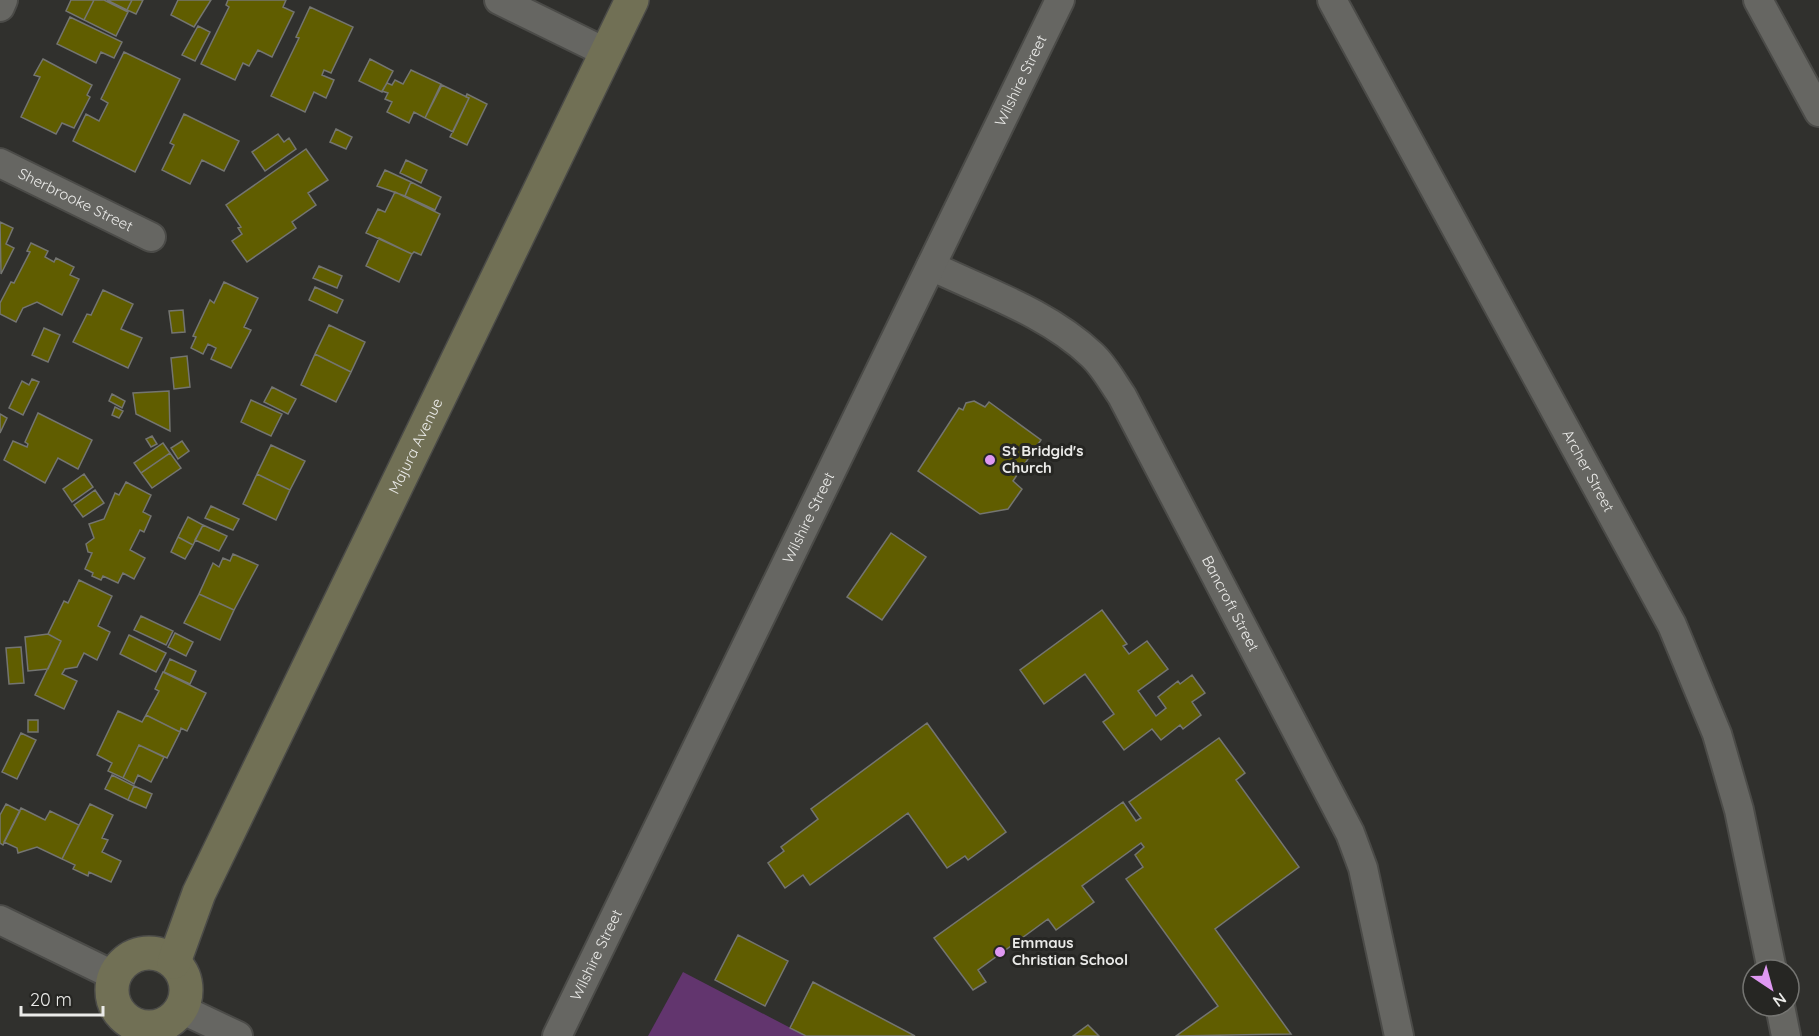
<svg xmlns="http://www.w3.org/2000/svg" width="1819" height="1036" font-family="Quicksand,sans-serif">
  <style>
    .green { fill: #62356e }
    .building { fill: #605d00; stroke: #747571; stroke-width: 1.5 }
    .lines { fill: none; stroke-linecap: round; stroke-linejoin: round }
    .street-casing { stroke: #4b4b48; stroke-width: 32 }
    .secondary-casing { stroke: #4b4b48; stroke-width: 36 }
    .street { stroke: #666662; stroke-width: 28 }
    .secondary { stroke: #717055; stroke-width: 33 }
    .poi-dot { fill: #df98f2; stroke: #262623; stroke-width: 2 }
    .labels { text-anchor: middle; stroke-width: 6; stroke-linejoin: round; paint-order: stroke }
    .street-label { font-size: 15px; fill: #ebebe9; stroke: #262623 }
    .poi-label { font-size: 15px; font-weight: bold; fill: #ebebe9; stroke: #262623; text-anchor: start }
  </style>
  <rect width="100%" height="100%" fill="#30302d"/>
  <path class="green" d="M 683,972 L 806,1036 L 648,1036 Z"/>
  <path class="building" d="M 71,0 L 94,0 L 84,20 L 66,11 Z
    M 94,0 L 104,0 L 128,12 L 116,36 L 84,20 Z
    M 107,0 L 132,0 L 127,10 Z
    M 132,0 L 143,0 L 136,14 L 127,10 Z
    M 178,0 L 211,0 L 194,27 L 171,15 Z
    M 228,0 L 286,0 L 283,7 L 294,12 L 272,57 L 258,50 L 249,66 L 243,63 L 235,80 L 201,64 L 229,7 L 226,5 Z
    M 310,7 L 353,27 L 331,73 L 324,70 L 322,75 L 334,80 L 326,98 L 314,92 L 305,112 L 271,96 L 299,38 L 296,37 Z
    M 70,17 L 122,42 L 114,58 L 101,52 L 96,63 L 57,44 Z
    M 198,26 L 210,32 L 195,61 L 182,55 Z
    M 124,52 L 180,79 L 135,172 L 73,141 L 86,114 L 99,121 L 108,103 L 101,99 Z
    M 43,59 L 92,85 L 87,95 L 90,97 L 74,128 L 62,123 L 56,134 L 21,117 L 40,77 L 34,75 Z
    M 370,59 L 393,71 L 382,92 L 359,81 Z
    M 411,70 L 441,84 L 425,118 L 414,112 L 409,123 L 387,112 L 392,102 L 385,99 L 388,93 L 382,91 L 387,83 L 392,85 L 395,80 L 403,84 Z
    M 442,85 L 469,98 L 453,132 L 425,118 Z
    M 467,94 L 487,104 L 467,145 L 450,137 L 469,98 L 466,97 Z
    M 184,114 L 239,141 L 224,171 L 202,160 L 190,184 L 162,170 L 174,145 L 170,143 Z
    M 336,129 L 352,137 L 346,149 L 330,142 Z
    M 278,134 L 284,142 L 289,138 L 296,149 L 265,171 L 252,152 Z
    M 306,149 L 328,180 L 308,193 L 316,205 L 292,222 L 296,228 L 247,262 L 232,241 L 242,234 L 238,228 L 241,227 L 226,205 Z
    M 406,160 L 427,170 L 421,183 L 400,173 Z
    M 385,170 L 411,182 L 405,196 L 377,186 Z
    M 411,182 L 441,197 L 435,210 L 405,196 Z
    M 395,192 L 440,214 L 421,255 L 414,252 L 412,254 L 366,233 L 378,209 L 385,212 Z
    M 0,222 L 13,228 L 6,244 L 14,248 L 1,274 Z
    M 379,238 L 412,254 L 399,282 L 366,266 Z
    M 31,243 L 48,251 L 45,257 L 54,262 L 56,258 L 74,267 L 70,275 L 79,279 L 62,315 L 37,302 L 23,308 L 16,322 L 0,314 L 0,303 L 11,282 L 14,283 L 30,252 L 27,251 Z
    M 319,266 L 342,276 L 337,288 L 313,278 Z
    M 224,282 L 258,298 L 244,327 L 251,330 L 231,368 L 211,359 L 216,348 L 208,344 L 203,354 L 191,348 L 196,337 L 193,336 L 210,300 L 214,303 Z
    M 315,287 L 343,300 L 337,313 L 309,300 Z
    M 103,290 L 133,304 L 121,329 L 142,338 L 128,368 L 73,342 L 87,314 L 91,315 Z
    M 183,310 L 185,332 L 172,333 L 169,311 Z
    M 329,325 L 365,342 L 351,372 L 315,354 Z
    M 44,328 L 60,335 L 48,362 L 32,355 Z
    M 315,354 L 351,372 L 336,402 L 301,385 Z
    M 187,356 L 190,387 L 174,389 L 171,358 Z
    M 32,379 L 39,382 L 23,415 L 9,408 L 22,381 L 29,385 Z
    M 272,387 L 296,399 L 288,414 L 264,402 Z
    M 169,391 L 170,431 L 136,414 L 133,393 Z
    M 112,394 L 125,401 L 122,408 L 109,401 Z
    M 251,400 L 282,414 L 271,436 L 241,422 Z
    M 974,401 L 985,407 L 989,402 L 1041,440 L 1013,481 L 1022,489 L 1008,509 L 980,514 L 918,471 L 959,408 L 963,410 L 966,403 Z
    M 115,407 L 123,411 L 119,418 L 112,415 Z
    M 38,413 L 92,440 L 78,469 L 58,458 L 45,483 L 4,460 L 13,441 L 27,447 L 28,444 L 25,442 Z
    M 0,414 L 7,418 L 0,433 Z
    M 152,436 L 157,444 L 151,447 L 146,439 Z
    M 182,441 L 189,451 L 178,459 L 171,448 Z
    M 163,443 L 170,453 L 141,473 L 134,463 Z
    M 271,445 L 305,461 L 290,490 L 257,474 Z
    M 170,453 L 181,468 L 152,488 L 141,473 Z
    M 84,474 L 93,487 L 72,502 L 63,489 Z
    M 257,474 L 290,490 L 276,520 L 243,504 Z
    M 126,482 L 151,495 L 143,512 L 151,516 L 144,532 L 140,530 L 130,550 L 145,558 L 134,579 L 123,573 L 118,583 L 103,576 L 101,580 L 92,576 L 93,573 L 85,569 L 92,553 L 88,552 L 86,544 L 94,538 L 89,524 L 104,519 L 115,493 L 119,495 Z
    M 95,490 L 104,503 L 83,517 L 74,505 Z
    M 211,506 L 239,519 L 233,530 L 205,518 Z
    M 188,517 L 203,525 L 193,545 L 178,537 Z
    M 203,525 L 227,536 L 219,551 L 195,540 Z
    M 891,533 L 926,557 L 882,620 L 847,597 Z
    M 178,537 L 193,545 L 185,559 L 171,552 Z
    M 233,554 L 258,565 L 234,610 L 199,594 L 213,563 L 219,567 L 223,558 L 230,561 Z
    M 79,580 L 112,596 L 98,626 L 110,632 L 97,660 L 84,653 L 77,667 L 65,669 L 62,674 L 77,681 L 64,709 L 35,695 L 61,641 L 48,634 L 64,601 L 68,603 Z
    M 199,594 L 234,610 L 220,640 L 184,623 Z
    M 1102,610 L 1127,644 L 1123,646 L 1129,654 L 1147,641 L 1168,669 L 1138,691 L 1156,716 L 1166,708 L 1158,697 L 1178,681 L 1180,684 L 1192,675 L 1205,693 L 1192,702 L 1201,715 L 1183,729 L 1180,725 L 1161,740 L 1152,729 L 1124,750 L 1103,722 L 1114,714 L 1085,674 L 1044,704 L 1020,670 Z
    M 141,616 L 173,631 L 166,645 L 134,630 Z
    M 175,633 L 193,642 L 186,656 L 168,647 Z
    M 48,634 L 61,641 L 48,669 L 28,671 L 25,637 Z
    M 129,635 L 166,653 L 156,672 L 120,654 Z
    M 21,647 L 24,683 L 9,684 L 6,648 Z
    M 170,659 L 196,671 L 190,684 L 164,672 Z
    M 163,672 L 206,693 L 187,731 L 181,728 L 180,732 L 146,715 L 159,691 L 155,689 Z
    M 118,711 L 142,722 L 146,715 L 180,732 L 167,758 L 139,745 L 123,778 L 108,771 L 112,763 L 97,755 Z
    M 28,720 L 38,720 L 38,732 L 28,732 Z
    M 927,723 L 1006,832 L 968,860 L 965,856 L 947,868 L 908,813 L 810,885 L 803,875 L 785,888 L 768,863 L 784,851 L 781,847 L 818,819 L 811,809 Z
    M 21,733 L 36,740 L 17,779 L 2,772 Z
    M 1219,738 L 1245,773 L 1236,780 L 1299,867 L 1215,929 L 1291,1034 L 1176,1036 L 1218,1006 L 1126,879 L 1143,867 L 1135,855 L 1144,847 L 1141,843 L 1082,886 L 1094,902 L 1056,930 L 1048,919 L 978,970 L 986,982 L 973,990 L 934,938 L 1123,802 L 1136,821 L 1141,818 L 1129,802 Z
    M 139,745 L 164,757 L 151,782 L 138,775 L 134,784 L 123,778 Z
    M 112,775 L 134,786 L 128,800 L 105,789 Z
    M 134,786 L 152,794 L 146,808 L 128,800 Z
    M 6,804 L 20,811 L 3,845 L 0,843 L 0,815 Z
    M 90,804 L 113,815 L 102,838 L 108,840 L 102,852 L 121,861 L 111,882 L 89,872 L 88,876 L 73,869 L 75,865 L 62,859 Z
    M 21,808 L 45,820 L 50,811 L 79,825 L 62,859 L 37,847 L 18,853 L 17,848 L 4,842 Z
    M 738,935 L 788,961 L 765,1006 L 715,980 Z
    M 813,982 L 915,1036 L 806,1036 L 790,1028 Z
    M 1088,1025 L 1099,1036 L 1073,1036 Z"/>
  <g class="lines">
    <defs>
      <g id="street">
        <path d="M 499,0 L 607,53"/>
        <path id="s1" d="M 1332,0 L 1672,625 L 1717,734 L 1739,810 L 1772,970"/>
        <path d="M 1758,0 L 1819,112"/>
        <path d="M 0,7 L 3,0"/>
        <path id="s2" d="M 0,163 L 151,237"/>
        <path id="s3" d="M 931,266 C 985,292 1048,313 1092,355 C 1104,366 1113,383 1122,396 L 1350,833 L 1363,868 L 1399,1036"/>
        <path d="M 0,920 L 115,976"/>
        <path d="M 1780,1006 L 1786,1036"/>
        <path d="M 181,1009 L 238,1036"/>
        <path id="s4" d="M 557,1036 L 1060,0"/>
      </g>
      <g id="secondary">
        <circle cx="149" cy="990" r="37"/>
        <path id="s5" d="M 174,962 L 199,893 L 632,0"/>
      </g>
    </defs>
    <use href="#street" class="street-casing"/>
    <use href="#secondary" class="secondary-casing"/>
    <use href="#street" class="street"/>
    <use href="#secondary" class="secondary"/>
  </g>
  <g class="poi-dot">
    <circle cx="990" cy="460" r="6"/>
    <circle cx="1000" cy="952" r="6"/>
  </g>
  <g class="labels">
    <g class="street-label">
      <text dy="5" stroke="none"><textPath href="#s4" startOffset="1062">Wilshire Street</textPath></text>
      <text dy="5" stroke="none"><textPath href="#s2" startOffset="84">Sherbrooke Street</textPath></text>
      <text dy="5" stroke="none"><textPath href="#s5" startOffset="570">Majura Avenue</textPath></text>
      <text dy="5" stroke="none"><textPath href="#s1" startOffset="536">Archer Street</textPath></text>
      <text dy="5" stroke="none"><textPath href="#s4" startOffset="576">Wilshire Street</textPath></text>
      <text dy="5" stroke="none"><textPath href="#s3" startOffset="470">Bancroft Street</textPath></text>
      <text dy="5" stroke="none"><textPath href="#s4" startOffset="90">Wilshire Street</textPath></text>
    </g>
    <g class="poi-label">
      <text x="1002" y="456">St Bridgid's<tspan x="1002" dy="17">Church</tspan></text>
      <text x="1012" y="948">Emmaus<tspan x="1012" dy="17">Christian School</tspan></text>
    </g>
  </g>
  <g transform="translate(1771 988) rotate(144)"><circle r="28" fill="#262623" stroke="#757572" stroke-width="1.5"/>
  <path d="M0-4.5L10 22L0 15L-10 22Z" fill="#df98f2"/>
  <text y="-9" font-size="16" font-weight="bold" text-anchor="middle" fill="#ebebe9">N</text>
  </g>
  <path d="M21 1006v9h82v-9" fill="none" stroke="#ebebe9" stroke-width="3"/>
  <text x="30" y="1006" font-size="18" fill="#ebebe9" stroke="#262623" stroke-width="4.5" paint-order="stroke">20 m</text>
</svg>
